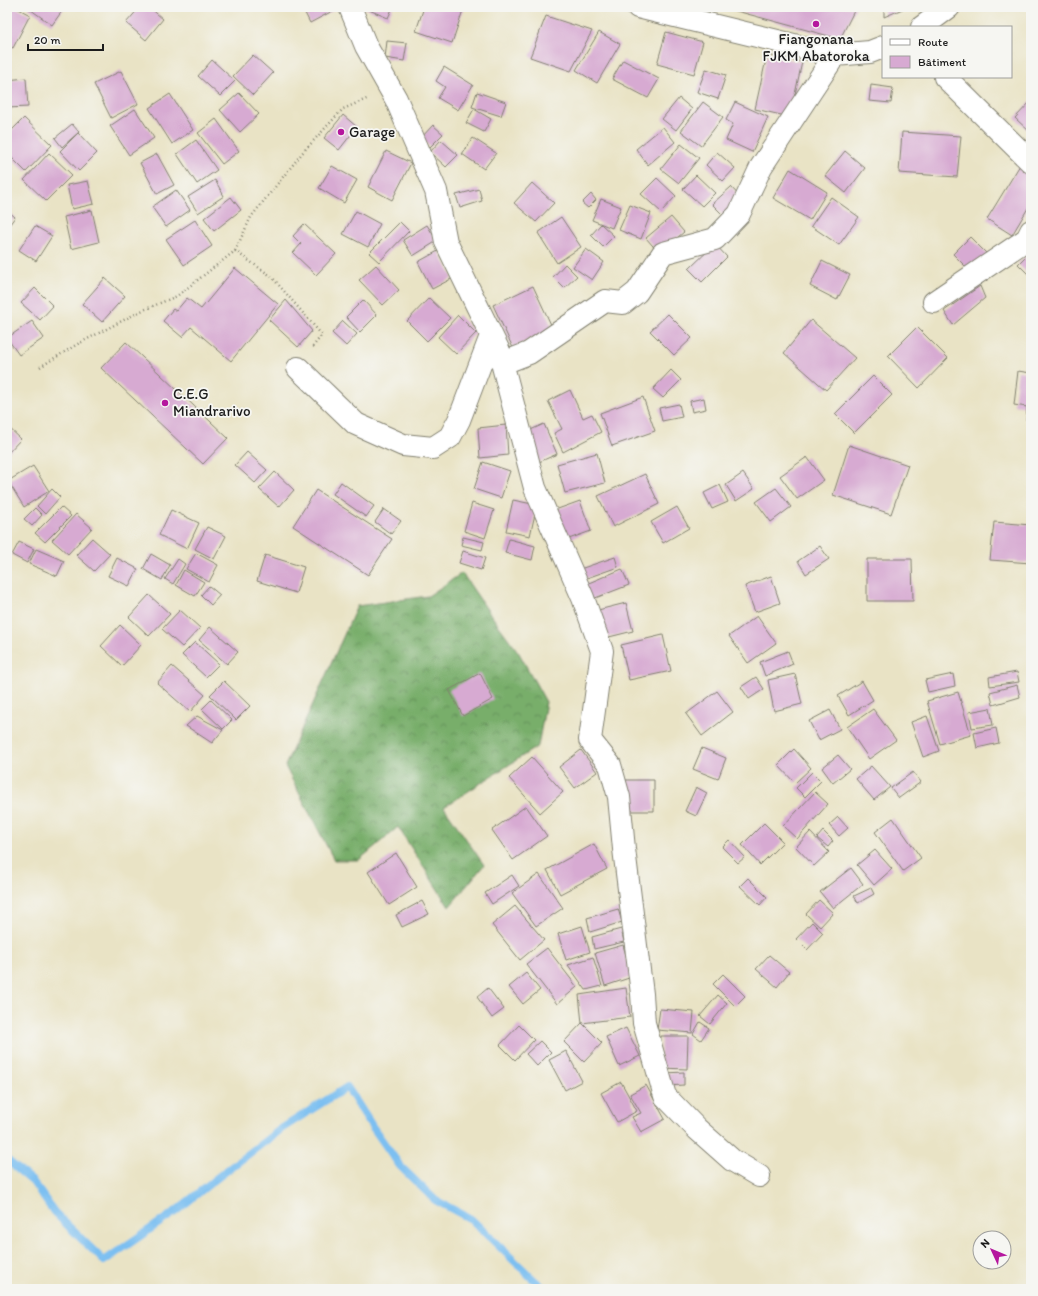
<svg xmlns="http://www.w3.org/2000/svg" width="1038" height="1296" font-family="Itim,sans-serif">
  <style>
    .forest { fill: url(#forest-crowns); stroke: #4a6544 }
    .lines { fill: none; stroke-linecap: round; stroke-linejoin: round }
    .stream { stroke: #7bbff1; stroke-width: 8 }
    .building { fill: #d7aad2 }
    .minor-casing { stroke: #828070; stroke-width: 24 }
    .major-casing { stroke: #828070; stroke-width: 24 }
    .path { stroke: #828070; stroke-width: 2.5; stroke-dasharray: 1 3; stroke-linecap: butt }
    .minor { stroke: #fff; stroke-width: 22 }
    .major { stroke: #fff; stroke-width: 22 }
    .poi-dot { fill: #b5179e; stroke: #f6f6f2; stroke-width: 1.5 }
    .labels { text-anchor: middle; stroke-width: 3.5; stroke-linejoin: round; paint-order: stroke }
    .poi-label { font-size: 15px; fill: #1c1c1c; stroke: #f6f6f2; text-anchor: start }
  </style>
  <defs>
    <pattern id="forest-crowns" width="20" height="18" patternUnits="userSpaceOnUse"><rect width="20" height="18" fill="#78ae6b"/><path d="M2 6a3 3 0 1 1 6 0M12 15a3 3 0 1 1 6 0" fill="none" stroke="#628d57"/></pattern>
  </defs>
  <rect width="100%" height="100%" fill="#f6f6f2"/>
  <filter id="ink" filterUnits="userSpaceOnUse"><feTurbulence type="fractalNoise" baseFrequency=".025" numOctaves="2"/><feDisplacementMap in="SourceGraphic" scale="8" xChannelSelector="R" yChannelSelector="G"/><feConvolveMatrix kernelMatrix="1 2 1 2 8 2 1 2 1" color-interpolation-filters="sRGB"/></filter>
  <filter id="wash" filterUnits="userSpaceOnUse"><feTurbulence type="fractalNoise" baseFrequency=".012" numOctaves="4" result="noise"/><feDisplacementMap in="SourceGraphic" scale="16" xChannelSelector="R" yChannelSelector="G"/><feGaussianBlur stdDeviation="0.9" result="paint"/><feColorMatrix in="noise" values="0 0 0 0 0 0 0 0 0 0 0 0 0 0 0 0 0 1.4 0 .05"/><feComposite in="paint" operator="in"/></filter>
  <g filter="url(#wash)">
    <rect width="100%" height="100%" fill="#e9e3c5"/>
    <path class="forest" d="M 462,573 L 488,611 L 519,653 L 546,702 L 538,746 L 444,807 L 484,865 L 449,907 L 398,827 L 359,860 L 334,860 L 285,766 L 357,606 L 428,596 Z"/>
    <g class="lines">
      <path class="stream" d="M 7,1160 L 33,1182 L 54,1212 L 104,1261 L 175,1212 L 213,1181 L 281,1129 L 347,1087 L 372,1126 L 400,1166 L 435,1200 L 471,1219 L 534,1280 L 545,1289"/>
    </g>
    <g id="blocks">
      <path class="building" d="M 7,7 L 15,7 L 30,15 L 13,48 L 7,45 Z
        M 27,7 L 65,7 L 52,25 Z
        M 140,7 L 149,7 L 163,19 L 146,40 L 126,23 Z
        M 302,7 L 340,7 L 310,23 Z
        M 362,7 L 393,7 L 388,18 Z
        M 424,7 L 464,7 L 452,43 L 416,31 Z
        M 730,7 L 856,7 L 840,39 L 729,9 Z
        M 884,7 L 907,7 L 884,17 Z
        M 546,16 L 592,31 L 571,71 L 530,57 Z
        M 599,32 L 620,44 L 597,83 L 576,70 Z
        M 666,32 L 703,42 L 694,74 L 657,64 Z
        M 387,41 L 407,43 L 404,61 L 385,58 Z
        M 253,55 L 273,73 L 253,95 L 233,76 Z
        M 767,55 L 802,62 L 790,117 L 755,109 Z
        M 212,60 L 235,81 L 220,96 L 198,76 Z
        M 623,60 L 659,79 L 648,98 L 612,79 Z
        M 444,67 L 473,85 L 458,110 L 438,98 L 445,87 L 436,81 Z
        M 706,69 L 726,75 L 718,99 L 697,92 Z
        M 121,71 L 138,104 L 111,118 L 94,84 Z
        M 26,78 L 28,107 L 7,108 L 7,80 Z
        M 871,85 L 893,88 L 891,103 L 869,101 Z
        M 477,92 L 506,102 L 501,116 L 472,107 Z
        M 239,93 L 259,114 L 240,132 L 220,110 Z
        M 170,94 L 193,130 L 172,144 L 149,108 Z
        M 679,98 L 692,109 L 676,130 L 662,119 Z
        M 1031,101 L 1031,133 L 1015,118 Z
        M 703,102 L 723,117 L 701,146 L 681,131 Z
        M 735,102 L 768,117 L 752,152 L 726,140 L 733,124 L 726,120 Z
        M 135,109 L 154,138 L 129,155 L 110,126 Z
        M 474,109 L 491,119 L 484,132 L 466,123 Z
        M 343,115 L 357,127 L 339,150 L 324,138 Z
        M 24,118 L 52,145 L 26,172 L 7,153 L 7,135 Z
        M 216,119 L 239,151 L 222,164 L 198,133 Z
        M 72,124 L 79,132 L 62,147 L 55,138 Z
        M 433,125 L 443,134 L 430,147 L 421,138 Z
        M 663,127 L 675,142 L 648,165 L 636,149 Z
        M 902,132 L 961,136 L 957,177 L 899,173 Z
        M 78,133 L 97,153 L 79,171 L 60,151 Z
        M 473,138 L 496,153 L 484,169 L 462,154 Z
        M 196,140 L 217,170 L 197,184 L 177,154 Z
        M 441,140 L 458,155 L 446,167 L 430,152 Z
        M 681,144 L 699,158 L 679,183 L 661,169 Z
        M 386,151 L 411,163 L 392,200 L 368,187 Z
        M 845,151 L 865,168 L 846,193 L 825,176 Z
        M 717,152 L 735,168 L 723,181 L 706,165 Z
        M 49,153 L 72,175 L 46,201 L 24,180 Z
        M 157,154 L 174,185 L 157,194 L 140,163 Z
        M 1020,165 L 1031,171 L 1031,203 L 1012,235 L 987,219 Z
        M 332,166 L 357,180 L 344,203 L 319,188 Z
        M 790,169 L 827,192 L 810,220 L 773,198 Z
        M 696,175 L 715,193 L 702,206 L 683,189 Z
        M 657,178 L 676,196 L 661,212 L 641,194 Z
        M 215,180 L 224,196 L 198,213 L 188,197 Z
        M 88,181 L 94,204 L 72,209 L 67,185 Z
        M 532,183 L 554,203 L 536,222 L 514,203 Z
        M 731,187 L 743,200 L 725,217 L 712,204 Z
        M 479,189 L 482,201 L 460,208 L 456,195 Z
        M 176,190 L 190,210 L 166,227 L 152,207 Z
        M 591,194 L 596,200 L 588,208 L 582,203 Z
        M 231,197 L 241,210 L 214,231 L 204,218 Z
        M 831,197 L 859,217 L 839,245 L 811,226 Z
        M 601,199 L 621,207 L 612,228 L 592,220 Z
        M 630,205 L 651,213 L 641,239 L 619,230 Z
        M 7,210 L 15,217 L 7,228 Z
        M 92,210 L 99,242 L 71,249 L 64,217 Z
        M 356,211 L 380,224 L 368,247 L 343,234 Z
        M 561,217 L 581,247 L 557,263 L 538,233 Z
        M 671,217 L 684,232 L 659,253 L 646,238 Z
        M 195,220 L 212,246 L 184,265 L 166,239 Z
        M 400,222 L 409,231 L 379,262 L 369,253 Z
        M 304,224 L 336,254 L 316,275 L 293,253 L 301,244 L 293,236 Z
        M 601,224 L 614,236 L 603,247 L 591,235 Z
        M 427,225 L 437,241 L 413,256 L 403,240 Z
        M 35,226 L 52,236 L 36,261 L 19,250 Z
        M 970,237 L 989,256 L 972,273 L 953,254 Z
        M 715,244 L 727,257 L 702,282 L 689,269 Z
        M 586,249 L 604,262 L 592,280 L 573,267 Z
        M 438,251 L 453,278 L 432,289 L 418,262 Z
        M 1031,251 L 1031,277 L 1018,264 Z
        M 822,261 L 850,275 L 837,300 L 810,286 Z
        M 565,264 L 577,276 L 564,288 L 553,277 Z
        M 376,265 L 399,290 L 383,305 L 359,280 Z
        M 235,268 L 278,304 L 231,361 L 191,327 L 182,337 L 163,321 L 173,309 L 176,311 L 187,298 L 201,309 Z
        M 105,278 L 125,296 L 102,322 L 82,304 Z
        M 533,286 L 553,329 L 513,348 L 493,305 Z
        M 980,286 L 985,298 L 953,325 L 944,311 Z
        M 35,288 L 53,306 L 40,320 L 21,303 Z
        M 429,298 L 450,318 L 427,341 L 407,321 Z
        M 286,300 L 312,331 L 298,347 L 269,320 Z
        M 363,300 L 377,315 L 360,332 L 346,317 Z
        M 668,314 L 692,338 L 674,355 L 650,331 Z
        M 458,315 L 476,333 L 456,354 L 438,337 Z
        M 811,320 L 855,358 L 826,390 L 784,353 Z
        M 32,321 L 44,338 L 19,355 L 7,338 Z
        M 343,321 L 357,334 L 346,346 L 332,333 Z
        M 917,327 L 948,358 L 919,388 L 888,356 Z
        M 126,342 L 228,438 L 203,464 L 101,368 Z
        M 671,370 L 681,380 L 663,398 L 653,389 Z
        M 1018,371 L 1031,373 L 1031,421 L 1026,420 L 1027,407 L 1014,405 Z
        M 873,376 L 892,395 L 854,433 L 835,414 Z
        M 570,390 L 583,418 L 592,414 L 601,432 L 563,452 L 554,433 L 562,429 L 548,401 Z
        M 643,397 L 655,431 L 612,446 L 600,413 Z
        M 704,398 L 706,409 L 692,412 L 690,401 Z
        M 679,404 L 682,417 L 662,421 L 659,408 Z
        M 544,424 L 557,454 L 539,462 L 526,432 Z
        M 506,425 L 508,455 L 480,458 L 478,428 Z
        M 7,426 L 21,439 L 7,454 Z
        M 849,445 L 908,465 L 891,514 L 833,495 Z
        M 247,452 L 267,470 L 255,483 L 235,465 Z
        M 597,453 L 605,483 L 565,493 L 557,464 Z
        M 807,457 L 824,480 L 797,499 L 780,476 Z
        M 483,462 L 510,471 L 501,498 L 474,489 Z
        M 33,466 L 49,491 L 24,507 L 8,481 Z
        M 275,472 L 294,490 L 279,507 L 259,489 Z
        M 743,473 L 754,489 L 736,501 L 726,485 Z
        M 645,474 L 659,504 L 613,527 L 598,496 Z
        M 341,482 L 374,506 L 366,517 L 333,494 Z
        M 720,485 L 728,502 L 712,509 L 704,493 Z
        M 776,488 L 791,507 L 771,522 L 756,502 Z
        M 52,489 L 60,497 L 45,514 L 37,506 Z
        M 316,490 L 392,539 L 368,575 L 293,526 Z
        M 513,500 L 537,505 L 530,536 L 506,531 Z
        M 580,501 L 591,531 L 566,540 L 555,510 Z
        M 472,503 L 494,510 L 485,538 L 464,531 Z
        M 61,507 L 71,516 L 45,542 L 35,533 Z
        M 677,507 L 689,528 L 663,543 L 651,522 Z
        M 35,508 L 42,515 L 32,526 L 24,519 Z
        M 384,509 L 401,521 L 391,534 L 375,522 Z
        M 171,510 L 199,523 L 187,549 L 159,535 Z
        M 76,514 L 92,528 L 68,554 L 52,540 Z
        M 994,522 L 1031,525 L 1031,563 L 990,560 Z
        M 207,527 L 226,536 L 214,559 L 195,549 Z
        M 463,537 L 484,542 L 482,550 L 461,545 Z
        M 92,538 L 110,554 L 94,571 L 76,555 Z
        M 509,539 L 535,546 L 532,560 L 505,553 Z
        M 19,542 L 34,549 L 27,563 L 12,555 Z
        M 820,546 L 829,559 L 806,574 L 798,561 Z
        M 36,549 L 64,561 L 57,576 L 29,564 Z
        M 463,551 L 485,558 L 481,570 L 459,563 Z
        M 196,553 L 218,565 L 209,582 L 186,569 Z
        M 151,554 L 170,565 L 162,580 L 143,569 Z
        M 265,555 L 304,567 L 296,593 L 257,581 Z
        M 615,557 L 618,567 L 584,579 L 580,569 Z
        M 117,558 L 138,569 L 129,586 L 108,576 Z
        M 178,559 L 185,564 L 173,584 L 165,579 Z
        M 867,559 L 912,559 L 913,601 L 867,601 Z
        M 622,569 L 629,585 L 590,600 L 584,585 Z
        M 184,570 L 204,582 L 195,596 L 176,585 Z
        M 771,576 L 780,603 L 755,612 L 745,586 Z
        M 209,586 L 220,595 L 211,605 L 201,595 Z
        M 149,595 L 170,614 L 149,636 L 129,617 Z
        M 626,603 L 633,631 L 601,639 L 594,611 Z
        M 180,610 L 200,628 L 182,647 L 162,629 Z
        M 757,616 L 776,643 L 748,663 L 729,636 Z
        M 120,625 L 141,645 L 122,666 L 101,646 Z
        M 210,627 L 238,652 L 227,664 L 199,640 Z
        M 663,635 L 671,671 L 629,680 L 621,645 Z
        M 195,642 L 219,664 L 206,677 L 182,655 Z
        M 788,651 L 793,664 L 765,676 L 760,662 Z
        M 172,666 L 205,695 L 190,712 L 157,683 Z
        M 1017,672 L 1019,682 L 990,686 L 989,677 Z
        M 480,673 L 493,699 L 463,716 L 449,690 Z
        M 795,674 L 802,704 L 774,711 L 768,680 Z
        M 953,674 L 955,686 L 928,692 L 925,680 Z
        M 756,677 L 764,689 L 749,699 L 741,687 Z
        M 224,681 L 250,706 L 236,720 L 210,695 Z
        M 862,681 L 873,700 L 849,715 L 838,696 Z
        M 1017,685 L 1020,697 L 993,705 L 990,692 Z
        M 717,691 L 733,712 L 702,736 L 686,714 Z
        M 958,692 L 971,735 L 940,744 L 927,701 Z
        M 211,700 L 232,720 L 223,729 L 202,709 Z
        M 990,708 L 993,725 L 972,728 L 969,712 Z
        M 873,709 L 896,740 L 869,759 L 847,727 Z
        M 830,710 L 840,729 L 819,740 L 809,721 Z
        M 197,716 L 223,730 L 212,743 L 186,726 Z
        M 927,716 L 939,751 L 923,757 L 911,722 Z
        M 996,728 L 999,743 L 977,748 L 974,733 Z
        M 702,748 L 726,758 L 718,779 L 693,769 Z
        M 794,749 L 811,768 L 795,783 L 778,765 Z
        M 581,750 L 597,772 L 575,788 L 559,767 Z
        M 838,755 L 850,769 L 833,783 L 822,768 Z
        M 532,757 L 563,792 L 540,813 L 509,778 Z
        M 871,766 L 890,787 L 874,800 L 856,779 Z
        M 812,772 L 821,781 L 805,797 L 796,788 Z
        M 913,772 L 921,782 L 899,798 L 891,788 Z
        M 626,780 L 654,780 L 654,811 L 626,811 Z
        M 696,787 L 707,793 L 696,816 L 685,811 Z
        M 815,792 L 828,804 L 797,839 L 783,826 Z
        M 526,806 L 547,836 L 513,860 L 492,830 Z
        M 838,817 L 848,828 L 839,836 L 829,825 Z
        M 893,818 L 921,858 L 903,871 L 875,832 Z
        M 764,823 L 783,842 L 760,865 L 742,845 Z
        M 823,831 L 833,841 L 828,847 L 817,838 Z
        M 810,832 L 829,852 L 814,866 L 796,847 Z
        M 729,840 L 745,857 L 738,863 L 722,847 Z
        M 594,844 L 607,869 L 560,894 L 547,870 Z
        M 875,850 L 892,869 L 874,885 L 857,865 Z
        M 396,853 L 417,887 L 389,905 L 368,872 Z
        M 851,868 L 863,884 L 833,908 L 820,892 Z
        M 539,874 L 563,908 L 536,926 L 512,893 Z
        M 512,875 L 519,886 L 492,904 L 485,893 Z
        M 748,878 L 767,897 L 760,905 L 740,886 Z
        M 871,888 L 874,894 L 858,903 L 854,896 Z
        M 819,900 L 833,913 L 820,927 L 806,914 Z
        M 422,901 L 429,914 L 402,927 L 396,915 Z
        M 515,906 L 544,940 L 520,960 L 492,925 Z
        M 618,909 L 622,922 L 590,932 L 587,918 Z
        M 812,922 L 823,933 L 807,950 L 796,939 Z
        M 582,926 L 590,952 L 566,960 L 558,934 Z
        M 621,929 L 624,942 L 594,949 L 592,937 Z
        M 623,945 L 632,977 L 605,986 L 595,953 Z
        M 547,948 L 577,987 L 557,1004 L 526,964 Z
        M 769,955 L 789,972 L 777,987 L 756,969 Z
        M 593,957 L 602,986 L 586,990 L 568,965 Z
        M 526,973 L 540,990 L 523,1004 L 509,987 Z
        M 723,974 L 745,996 L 735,1006 L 713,984 Z
        M 488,988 L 504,1009 L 492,1018 L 477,997 Z
        M 626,988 L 630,1017 L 582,1023 L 579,995 Z
        M 718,995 L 727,1003 L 710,1024 L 700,1016 Z
        M 660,1009 L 694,1012 L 692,1033 L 657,1030 Z
        M 700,1022 L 709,1028 L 701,1040 L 693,1034 Z
        M 582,1023 L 602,1043 L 584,1062 L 564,1042 Z
        M 519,1025 L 534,1040 L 515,1060 L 500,1045 Z
        M 626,1028 L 640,1056 L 619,1066 L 606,1037 Z
        M 661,1036 L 688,1036 L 687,1069 L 660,1068 Z
        M 540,1041 L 551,1052 L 537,1066 L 526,1054 Z
        M 566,1051 L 582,1081 L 565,1090 L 549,1060 Z
        M 684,1072 L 684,1085 L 665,1086 L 665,1073 Z
        M 621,1082 L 637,1111 L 617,1122 L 601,1093 Z
        M 646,1085 L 665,1119 L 641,1132 L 632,1117 L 641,1113 L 630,1094 Z"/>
    </g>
  </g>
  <g filter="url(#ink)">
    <use href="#blocks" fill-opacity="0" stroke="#828070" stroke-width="1"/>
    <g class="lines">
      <defs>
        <path id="minor" d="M 350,7 L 366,46 L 396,99 L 436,191 L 446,242 L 499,351 L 535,488 L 583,598 L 602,651 L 590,740 L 610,765 L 619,797 L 624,849 L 642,994 L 644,1023 L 665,1096 L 697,1129 L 732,1160 L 759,1176
          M 945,77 L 1031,162
          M 934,302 L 1027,239 L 1031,231
          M 503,363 L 529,353 L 605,301 L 623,303 L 637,292 L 663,253 L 715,239 L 739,214 L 761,167 L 835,55
          M 298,368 L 356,424 L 403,445 L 433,448 L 450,437 L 459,420 L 491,336"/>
        <path id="major" d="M 638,7 L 835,55 L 870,52 L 883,47
          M 922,27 L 949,7"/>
      </defs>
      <use href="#minor" class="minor-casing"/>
      <use href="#major" class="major-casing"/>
      <path class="path" d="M 235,251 L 271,276 L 322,335 L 311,349
        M 40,367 L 76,345 L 141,311 L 177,296 L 235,251 L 251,217 L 303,152 L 343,109 L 369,98"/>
      <use href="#minor" class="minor"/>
      <use href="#major" class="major"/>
    </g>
  </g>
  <g class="poi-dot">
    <circle cx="816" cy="24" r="4"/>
    <circle cx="341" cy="132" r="4"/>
    <circle cx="165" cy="403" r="4"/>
  </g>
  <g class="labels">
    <g class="poi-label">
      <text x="816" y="44" text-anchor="middle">Fiangonana<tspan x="816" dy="17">FJKM Abatoroka</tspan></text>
      <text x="349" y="137">Garage</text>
      <text x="173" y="399">C.E.G<tspan x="173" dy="17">Miandrarivo</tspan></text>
    </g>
  </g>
  <rect width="1038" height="1296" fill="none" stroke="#f6f6f2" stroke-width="24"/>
  <rect x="882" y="26" width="130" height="52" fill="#f6f6f2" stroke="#9f9f9c"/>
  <rect x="890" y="39" width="20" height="6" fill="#ffffff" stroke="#9f9f9c"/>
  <text x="918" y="46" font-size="12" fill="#1c1c1c">Route</text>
  <rect x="890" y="56" width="20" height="12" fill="#d7aad2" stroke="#9f9f9c"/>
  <text x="918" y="66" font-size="12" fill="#1c1c1c">Bâtiment</text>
  <g transform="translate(992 1250) rotate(314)"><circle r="19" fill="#f6f6f2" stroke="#9f9f9c"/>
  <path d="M0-3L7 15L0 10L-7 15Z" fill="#b5179e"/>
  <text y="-6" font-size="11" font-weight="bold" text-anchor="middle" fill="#1c1c1c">N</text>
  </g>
  <path d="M28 44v6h75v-6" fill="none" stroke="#1c1c1c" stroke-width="2"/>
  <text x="34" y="44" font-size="12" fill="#1c1c1c" stroke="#f6f6f2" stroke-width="3" paint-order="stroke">20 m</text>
</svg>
